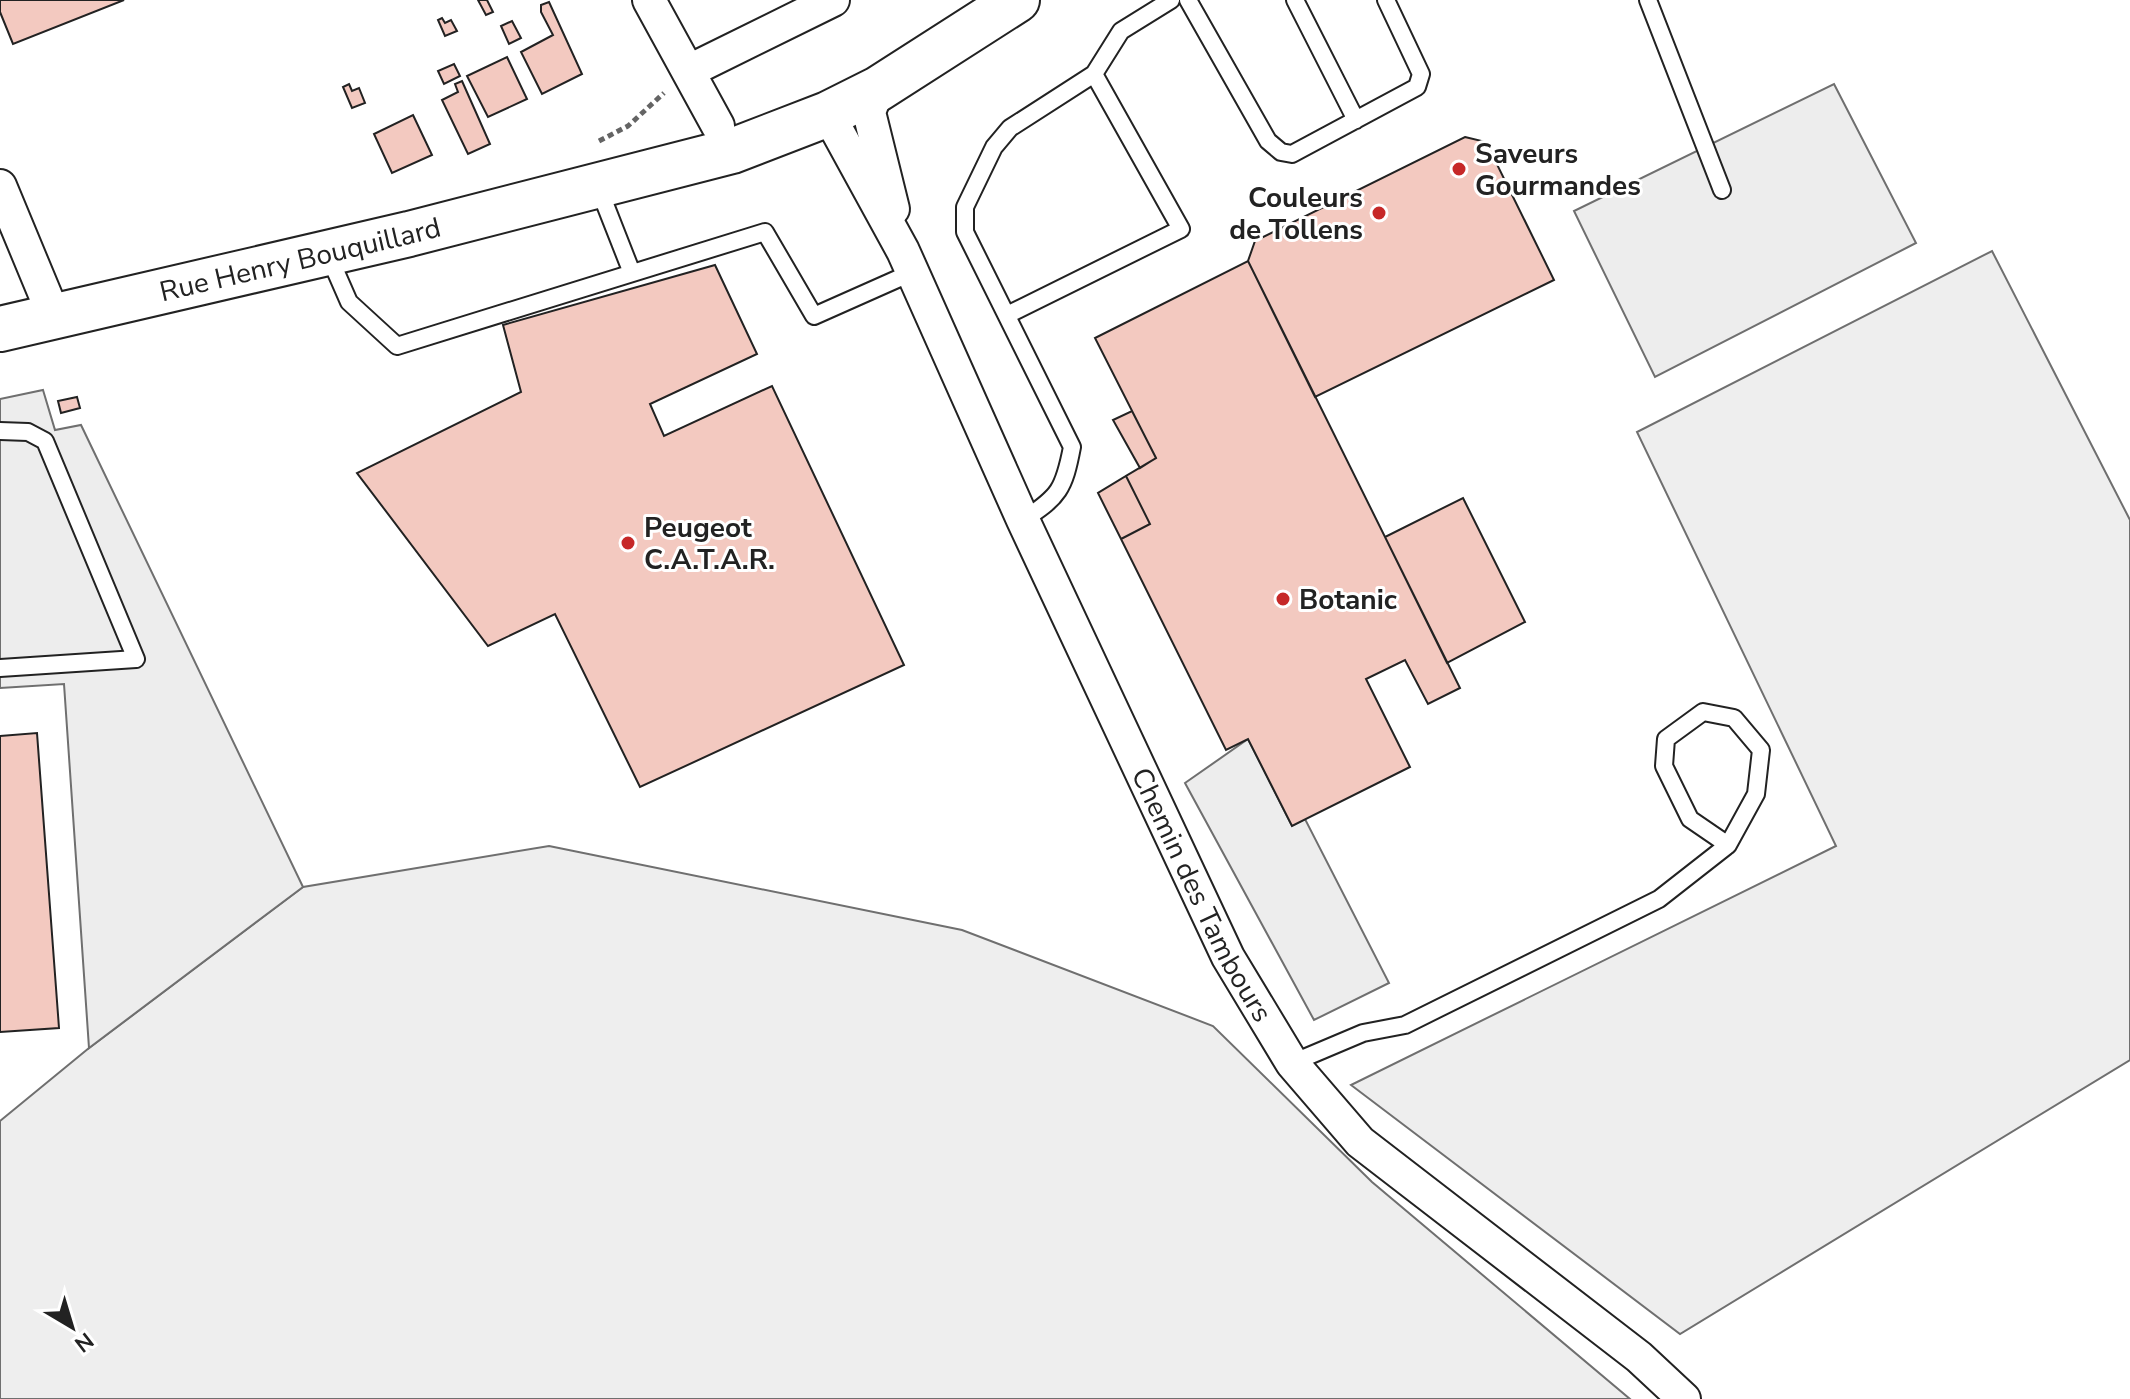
<svg xmlns="http://www.w3.org/2000/svg" width="2130" height="1399" font-family="'Nunito Sans',sans-serif">
  <style>
    .green { fill: #eee; stroke: #6f6f6f; stroke-width: 2 }
    .parking { fill: #ededed; stroke: #6f6f6f; stroke-width: 2 }
    .building { fill: #f3c9c0; stroke: #222; stroke-width: 2 }
    .lines { fill: none; stroke-linecap: round; stroke-linejoin: round }
    .service-casing { stroke: #222; stroke-width: 20 }
    .minor-casing { stroke: #222; stroke-width: 36 }
    .secondary-casing { stroke: #222; stroke-width: 48 }
    .path { stroke: #646464; stroke-width: 5; stroke-dasharray: 6 4; stroke-linecap: butt }
    .service { stroke: #fff; stroke-width: 16 }
    .minor { stroke: #fff; stroke-width: 32 }
    .secondary { stroke: #fff; stroke-width: 44 }
    .poi-dot { fill: #c62828; stroke: #fff; stroke-width: 3 }
    .labels { text-anchor: middle; stroke-width: 6; stroke-linejoin: round; paint-order: stroke }
    .poi-label { font-size: 28px; font-weight: bold; fill: #222; stroke: #fff; text-anchor: start }
    .street-label { font-size: 28px; fill: #222; stroke: #fff }
  </style>
  <rect width="100%" height="100%" fill="#fff"/>
  <path class="green" d="M 1992,251 L 2130,520 L 2130,1060 L 1680,1334 L 1351,1085 L 1836,846 L 1637,432 Z
    M 549,846 L 962,930 L 1213,1026 L 1372,1182 L 1630,1399 L 0,1399 L 0,1121 L 89,1048 L 303,887 Z"/>
  <path class="parking" d="M 1834,84 L 1916,243 L 1655,377 L 1574,211 Z
    M 43,390 L 55,430 L 81,425 L 303,887 L 89,1048 L 64,684 L 0,688 L 0,399 Z
    M 1248,739 L 1292,826 L 1305,819 L 1389,983 L 1314,1020 L 1185,783 Z"/>
  <path class="building" d="M 0,0 L 124,0 L 13,44 L 0,12 Z
    M 478,0 L 487,0 L 493,12 L 486,15 Z
    M 549,2 L 582,74 L 542,94 L 521,52 L 553,35 L 541,12 L 541,5 Z
    M 442,18 L 445,23 L 451,20 L 457,31 L 445,36 L 438,20 Z
    M 512,21 L 521,38 L 509,44 L 501,26 Z
    M 507,57 L 527,99 L 488,117 L 467,76 Z
    M 454,64 L 460,76 L 444,84 L 438,71 Z
    M 462,81 L 490,144 L 468,154 L 442,100 L 458,92 L 455,84 Z
    M 349,84 L 352,91 L 359,88 L 365,103 L 352,108 L 343,87 Z
    M 413,115 L 432,155 L 392,173 L 374,134 Z
    M 1465,137 L 1486,142 L 1554,280 L 1315,397 L 1248,261 L 1255,241 Z
    M 1248,261 L 1460,688 L 1428,704 L 1405,660 L 1366,679 L 1410,767 L 1292,826 L 1248,739 L 1226,750 L 1121,539 L 1150,524 L 1126,476 L 1156,458 L 1095,338 Z
    M 715,265 L 757,354 L 650,404 L 664,436 L 772,386 L 904,665 L 640,787 L 555,614 L 488,646 L 357,473 L 521,392 L 503,325 Z
    M 77,397 L 80,408 L 61,413 L 58,401 Z
    M 1132,411 L 1156,458 L 1140,468 L 1113,420 Z
    M 1126,476 L 1150,524 L 1121,539 L 1098,493 Z
    M 1463,498 L 1525,622 L 1447,663 L 1385,537 Z
    M 37,733 L 59,1028 L 0,1032 L 0,736 Z"/>
  <g class="lines">
    <defs>
      <path id="service" d="M 1188,0 L 1268,141 L 1281,152 L 1292,154 L 1417,87 L 1421,74 L 1386,0
        M 1295,0 L 1356,120
        M 1648,0 L 1722,190
        M 1094,74 L 1121,31 L 1171,0
        M 599,189 L 632,273
        M 328,254 L 349,302 L 397,346 L 765,232 L 814,316 L 913,272
        M 1007,315 L 1181,229 L 1094,74 L 1010,128 L 994,147 L 965,207 L 965,232 L 1072,447 C 1064,489 1059,497 1023,520
        M 0,431 L 28,432 L 45,441 L 136,659 L 0,668
        M 1292,1063 L 1363,1033 L 1405,1025 L 1659,899 L 1728,845 L 1756,794 L 1761,750 L 1734,718 L 1703,712 L 1666,739 L 1664,766 L 1690,819 L 1728,845"/>
      <g id="minor">
        <path d="M 649,0 L 718,126"/>
        <path d="M 689,71 L 833,0"/>
        <path d="M 878,89 L 869,112 L 893,209"/>
        <path id="s1" d="M 828,114 L 903,251 L 1023,520 L 1228,957 L 1292,1063 L 1360,1142 L 1639,1357 L 1684,1399"/>
        <path d="M 0,186 L 54,316"/>
      </g>
      <g id="secondary">
        <path id="s2" d="M 0,329 L 409,234 L 732,151 L 828,114 L 878,89 L 1017,0"/>
      </g>
    </defs>
    <use href="#service" class="service-casing"/>
    <use href="#minor" class="minor-casing"/>
    <use href="#secondary" class="secondary-casing"/>
    <path class="path" d="M 599,141 L 628,126 L 664,93"/>
    <use href="#service" class="service"/>
    <use href="#minor" class="minor"/>
    <use href="#secondary" class="secondary"/>
  </g>
  <g class="poi-dot">
    <circle cx="1459" cy="169" r="8"/>
    <circle cx="1379" cy="213" r="8"/>
    <circle cx="628" cy="543" r="8"/>
    <circle cx="1283" cy="599" r="8"/>
  </g>
  <g class="labels">
    <g class="poi-label">
      <text x="1475" y="163">Saveurs<tspan x="1475" dy="32">Gourmandes</tspan></text>
      <text x="1363" y="207" text-anchor="end">Couleurs<tspan x="1363" dy="32">de Tollens</tspan></text>
      <text x="644" y="537">Peugeot<tspan x="644" dy="32">C.A.T.A.R.</tspan></text>
      <text x="1299" y="609">Botanic</text>
    </g>
    <g class="street-label">
      <text dy="10" stroke="none"><textPath href="#s2" startOffset="308">Rue Henry Bouquillard</textPath></text>
      <text dy="10" stroke="none"><textPath href="#s1" startOffset="866">Chemin des Tambours</textPath></text>
    </g>
  </g>
  <g transform="translate(72 1327) rotate(142)" stroke="#ffffff" stroke-width="6" paint-order="stroke">
  <path d="M0-6L14 30L0 20L-14 30Z" fill="#222222"/>
  <text y="-12" font-size="22" font-weight="bold" text-anchor="middle" fill="#222222">N</text>
  </g>
</svg>
